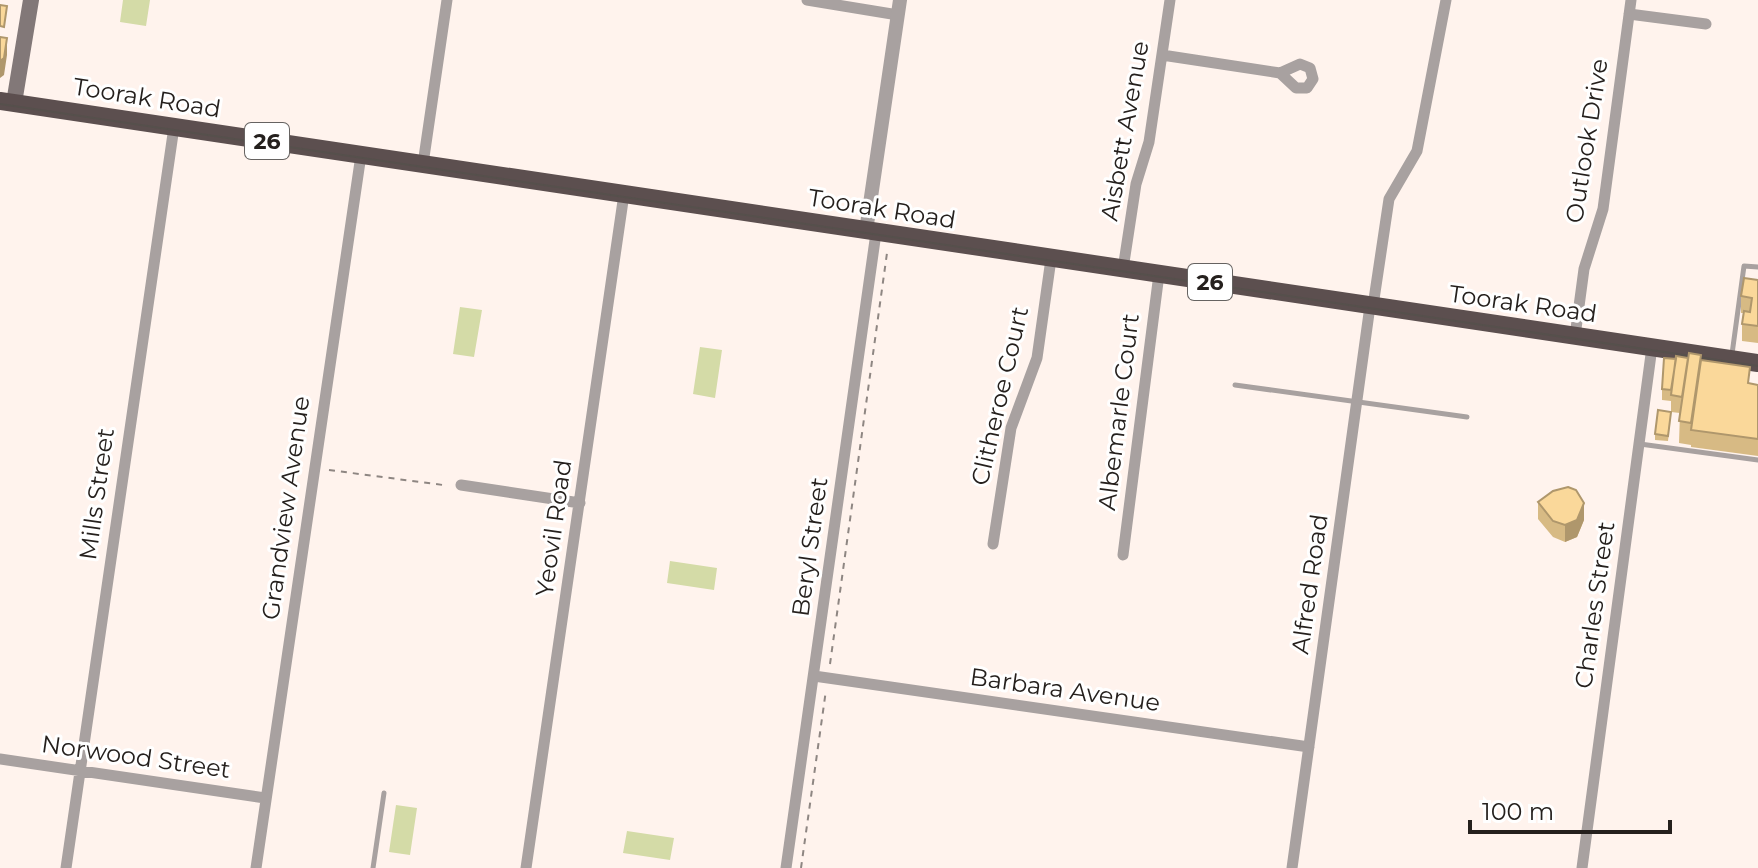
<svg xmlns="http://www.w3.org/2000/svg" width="1758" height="868" font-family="Montserrat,sans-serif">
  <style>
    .green { fill: #d4dba7 }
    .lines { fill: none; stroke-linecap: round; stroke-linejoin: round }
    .path { stroke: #8e8682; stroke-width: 2; stroke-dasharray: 6 6; stroke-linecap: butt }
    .service { stroke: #a8a1a0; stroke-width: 5 }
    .minor { stroke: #a8a1a0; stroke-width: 11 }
    .tertiary { stroke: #a8a1a0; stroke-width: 14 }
    .secondary { stroke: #827878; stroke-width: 16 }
    .trunk { stroke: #5c4f4f; stroke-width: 18 }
    .tram { stroke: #56504c; stroke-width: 2 }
    .wall { fill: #d7ba84 }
    .shaded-wall { fill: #af976c }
    .building { fill: #fad89a; stroke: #af976c; stroke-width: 2 }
    .labels { text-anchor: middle; stroke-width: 6; stroke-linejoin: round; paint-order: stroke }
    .shield { fill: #fff; stroke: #666361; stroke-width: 2 }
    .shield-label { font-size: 22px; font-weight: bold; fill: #25201d }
    .street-label { font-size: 24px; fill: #25201d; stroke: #fff }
  </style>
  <rect width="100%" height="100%" fill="#fff3ed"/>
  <path class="green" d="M 123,0 L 150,0 L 146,26 L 120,22 Z
    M 460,307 L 482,310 L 474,357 L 453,354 Z
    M 700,347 L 722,350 L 715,398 L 693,394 Z
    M 670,561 L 717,568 L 714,590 L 667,583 Z
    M 396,805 L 417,808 L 410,855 L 389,852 Z
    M 627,831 L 674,838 L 670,860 L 623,853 Z"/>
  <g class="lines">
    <path class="path" d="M 329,470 L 443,485
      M 830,664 L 887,253
      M 801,868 L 826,690"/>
    <path class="service" d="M 1732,354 L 1744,266 L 1758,267
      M 1235,385 L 1467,417
      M 1640,444 L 1758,460
      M 373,868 L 384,793"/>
    <path class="minor" d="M 807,0 L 898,15
      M 1629,14 L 1706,24
      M 1162,55 L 1280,73 L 1300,64 L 1310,68 L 1313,79 L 1307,88 L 1296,88 L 1280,73
      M 423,164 L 447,0
      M 1123,269 L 1136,184 L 1149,142 L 1170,0
      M 1373,306 L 1389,199 L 1417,151 L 1446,0
      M 1575,336 L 1584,269 L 1603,209 L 1631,0
      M 461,485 L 580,503
      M 993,544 L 1011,428 L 1037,358 L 1051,259
      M 1123,555 L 1159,274
      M 814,676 L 1309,747
      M 0,759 L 265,798
      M 66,868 L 174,127
      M 256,868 L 361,155
      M 526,868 L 624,194
      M 786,868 L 876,233
      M 1292,868 L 1370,306
      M 1582,868 L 1652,347"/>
    <path class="tertiary" d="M 866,231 L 900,0"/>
    <path class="secondary" d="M 14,103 L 31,0"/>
    <path class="trunk" d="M 0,101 L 1758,363"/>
    <path class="tram" d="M 0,104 L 1758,366"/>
  </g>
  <path class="wall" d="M 1758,280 L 1758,343 L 1742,341 L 1742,324 L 1743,313 L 1741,313 L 1741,296 Z
    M 1688,358 L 1701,360 L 1750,384 L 1758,385 L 1758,456 L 1691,447 L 1691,445 L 1679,443 L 1680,413 L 1671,412 L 1668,441 L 1655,440 L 1655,434 L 1671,412 L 1671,401 L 1662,400 L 1662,389 L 1676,359 Z
    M 1538,502 L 1584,520 L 1577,537 L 1565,542 L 1553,537 L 1538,519 Z"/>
  <path class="shaded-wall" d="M 7,38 L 7,55 L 4,75 L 0,78 L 0,61 Z
    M 1584,503 L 1584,520 L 1577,537 L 1565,542 L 1565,525 Z"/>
  <path class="building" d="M 0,5 L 7,6 L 4,27 L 0,26 Z
    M 0,37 L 7,38 L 4,58 L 0,61 Z
    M 1744,278 L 1758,280 L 1758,326 L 1742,324 L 1744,311 L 1750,312 L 1752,298 L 1741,296 Z
    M 1689,353 L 1701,355 L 1691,423 L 1679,421 Z
    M 1676,356 L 1688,358 L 1682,397 L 1671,395 Z
    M 1664,358 L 1676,359 L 1671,390 L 1662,389 Z
    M 1701,360 L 1750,367 L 1748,383 L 1758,385 L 1758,439 L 1691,430 Z
    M 1658,410 L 1671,412 L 1668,436 L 1655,434 Z
    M 1568,487 L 1576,490 L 1584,503 L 1577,520 L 1565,525 L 1553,521 L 1538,502 L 1553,491 Z"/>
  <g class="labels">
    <g class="shield">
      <rect x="245" y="123" width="44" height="36" rx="6"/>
      <rect x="1188" y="264" width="44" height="36" rx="6"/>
    </g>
    <g class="shield-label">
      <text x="267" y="149">26</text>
      <text x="1210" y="290">26</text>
    </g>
    <g class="street-label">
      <text transform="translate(147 98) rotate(9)" y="8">Toorak Road</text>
      <text transform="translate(1125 131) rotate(-80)" y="8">Aisbett Avenue</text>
      <text transform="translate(1587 141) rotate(-81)" y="8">Outlook Drive</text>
      <text transform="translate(882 209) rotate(9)" y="8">Toorak Road</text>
      <text transform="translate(1523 304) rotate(8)" y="8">Toorak Road</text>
      <text transform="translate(1000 396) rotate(-77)" y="8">Clitheroe Court</text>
      <text transform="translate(1119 412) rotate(-83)" y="8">Albemarle Court</text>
      <text transform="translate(97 494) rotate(-82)" y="8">Mills Street</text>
      <text transform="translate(286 508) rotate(-82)" y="8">Grandview Avenue</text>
      <text transform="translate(554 528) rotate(-82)" y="8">Yeovil Road</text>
      <text transform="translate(810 547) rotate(-82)" y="8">Beryl Street</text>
      <text transform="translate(1310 584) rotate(-82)" y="8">Alfred Road</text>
      <text transform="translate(1595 605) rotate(-82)" y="8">Charles Street</text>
      <text transform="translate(1065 690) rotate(8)" y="8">Barbara Avenue</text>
      <text transform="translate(136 757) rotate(8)" y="8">Norwood Street</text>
    </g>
  </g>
  <path d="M1470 820v12h200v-12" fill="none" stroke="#25201d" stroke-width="4"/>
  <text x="1482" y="820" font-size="24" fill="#25201d" stroke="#ffffff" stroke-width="6" paint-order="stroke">100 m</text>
</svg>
